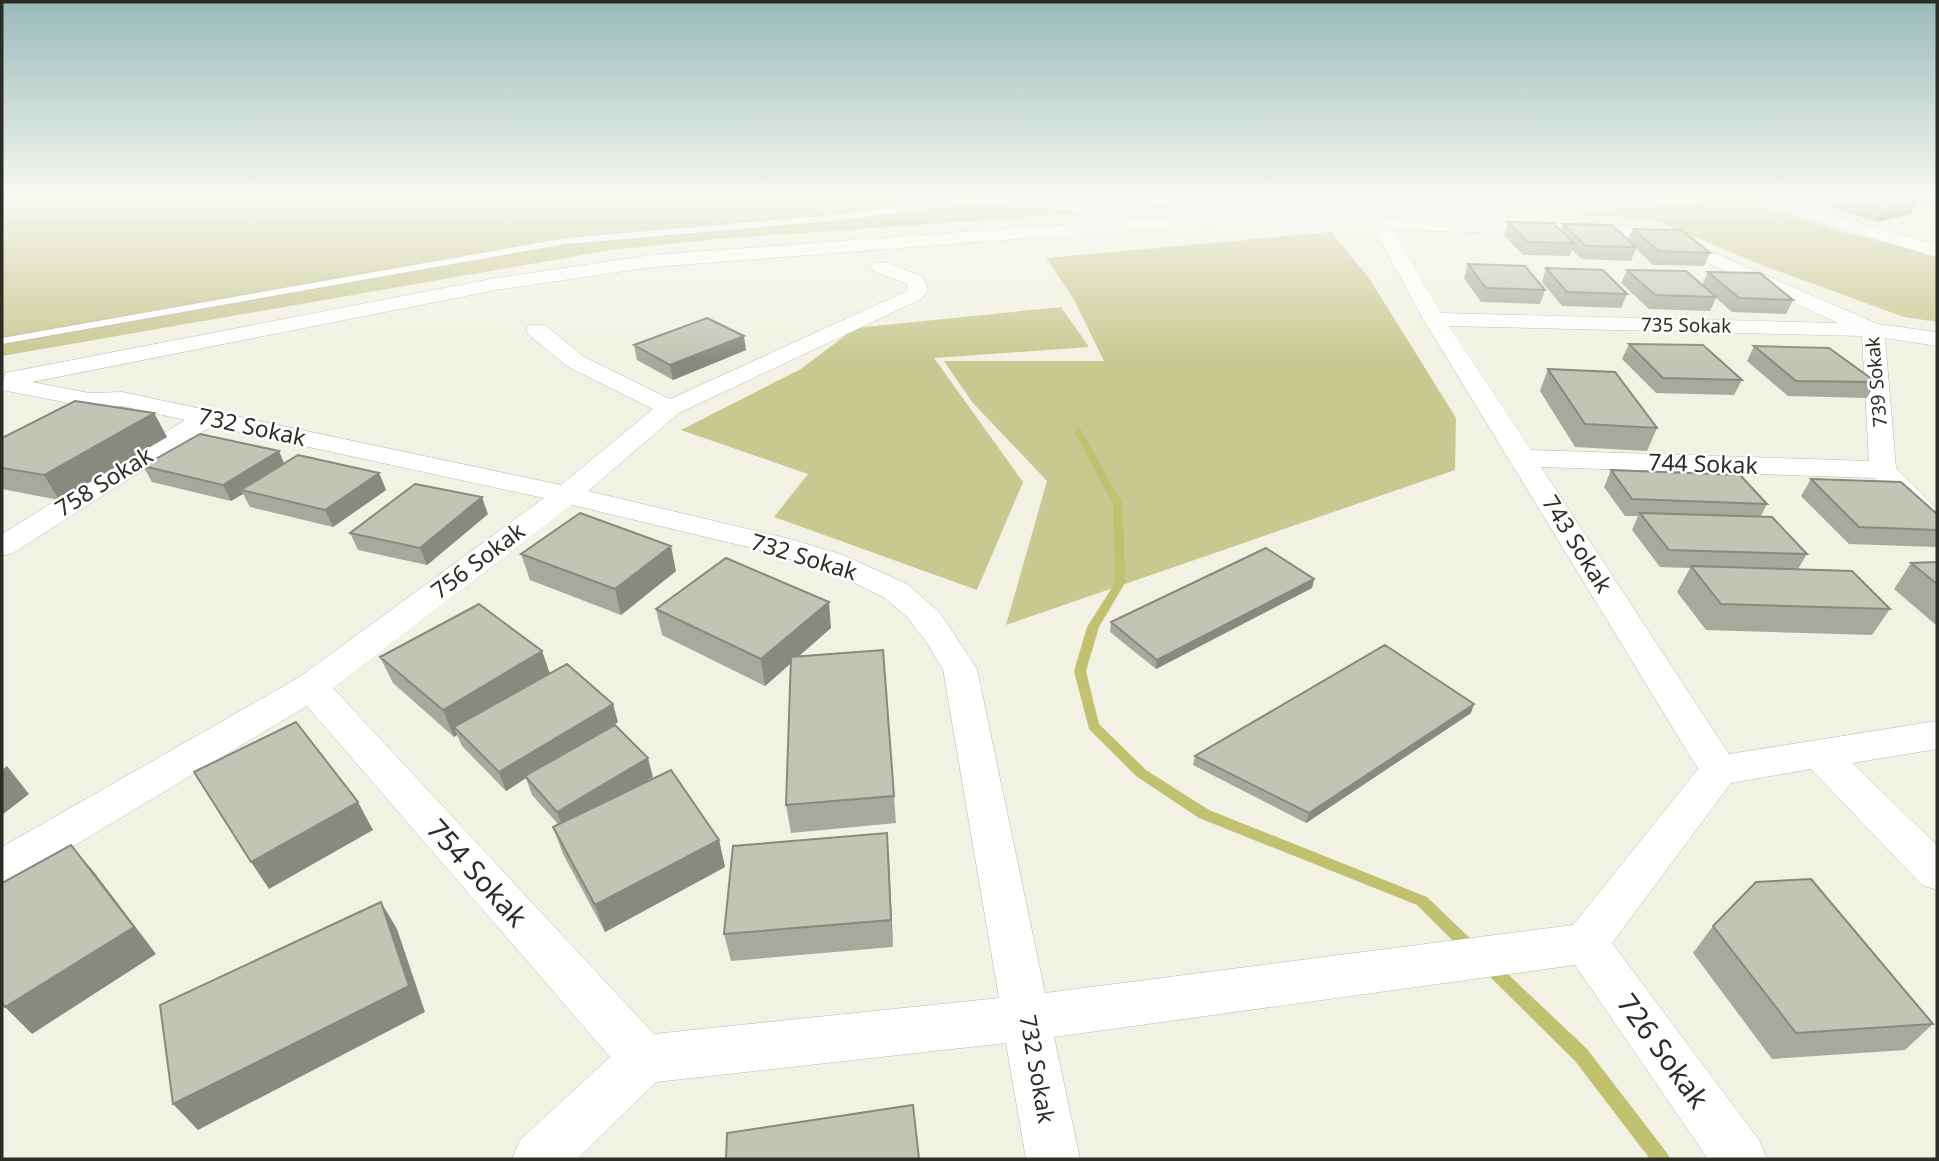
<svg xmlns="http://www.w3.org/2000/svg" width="1939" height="1161" font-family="'Noto Sans',sans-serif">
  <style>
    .green { fill: #c7c991 }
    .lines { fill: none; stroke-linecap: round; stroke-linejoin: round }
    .stream { fill: #c1c270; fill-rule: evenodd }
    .service-casing { stroke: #b8b9aa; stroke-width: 2 }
    .minor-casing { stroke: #b8b9aa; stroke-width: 1 }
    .service { fill: #fff; fill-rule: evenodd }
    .minor { fill: #fff; fill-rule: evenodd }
    .wall { fill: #a8a99c }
    .shaded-wall { fill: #88897f }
    .building { fill: #c3c4b5; stroke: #88897f; stroke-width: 2 }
    .labels { text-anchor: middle; stroke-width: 5; stroke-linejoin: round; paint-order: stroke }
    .far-street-label { font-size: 19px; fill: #2c2d27; stroke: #fff }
    .street-label { font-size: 23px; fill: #2c2d27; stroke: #fff }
    .near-street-label { font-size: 28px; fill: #2c2d27; stroke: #fff }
  </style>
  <rect width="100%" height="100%" fill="#f1f2e3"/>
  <path class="green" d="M 2,199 L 1287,199 L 717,239 L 611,250 L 2,356 Z
    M 1755,199 L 1767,207 L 1847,233 L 1937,256 L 1937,322 L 1904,317 L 1759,264 L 1652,219 L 1572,214 L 1626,207 Z
    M 1331,232 L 1369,278 L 1456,418 L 1455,470 L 1006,625 L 1047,481 L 972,402 L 944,361 L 1104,361 L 1073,298 L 1046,258 Z
    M 1061,307 L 1089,347 L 934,358 L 1023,482 L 977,590 L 774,517 L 808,474 L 681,430 L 801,369 L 855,328 Z"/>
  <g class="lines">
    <path class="stream" d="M 1078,428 L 1082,431 L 1123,505 L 1125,583 L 1099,627 L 1086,671 L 1099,724 L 1146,770 L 1209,810 L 1427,897 L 1475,943 L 1478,948 L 1475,953 L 1470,955 L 1465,953 L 1417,905 L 1199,818 L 1136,776 L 1089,729 L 1074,671 L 1087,627 L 1115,583 L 1113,505 L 1074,431 Z
      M 1489,959 L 1494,961 L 1587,1049 L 1667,1153 L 1670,1159 L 1650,1159 L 1575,1061 L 1484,971 L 1481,966 L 1484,961 Z"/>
    <defs>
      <path id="service" d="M 961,199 L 1040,201 L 1077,207 L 1172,199 L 1199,199 L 1195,202 L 1077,213 L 1040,207 L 961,205 L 832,221 L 566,244 L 2,344 L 2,338 L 566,238 L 832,215 Z"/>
      <path id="minor" d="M 1407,199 L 1478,199 L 1469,204 L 1377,211 L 1386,219 L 1654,227 L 1878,324 L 1937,332 L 1937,346 L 1885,338 L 1896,468 L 1937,509 L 1937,534 L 1927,531 L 1875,478 L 1541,467 L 1729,754 L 1937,721 L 1937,749 L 1852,763 L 1937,845 L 1937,890 L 1922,885 L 1811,769 L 1731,783 L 1612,943 L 1759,1140 L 1767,1159 L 1708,1159 L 1575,965 L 1054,1037 L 1080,1159 L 1026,1159 L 1006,1043 L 656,1082 L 577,1159 L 512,1159 L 520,1140 L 610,1057 L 307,706 L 17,880 L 2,885 L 2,847 L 298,678 L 544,498 L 212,426 L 13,553 L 2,556 L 2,534 L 185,420 L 122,406 L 89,407 L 2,390 L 5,373 L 496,278 L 652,255 ZM 1360,213 L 1373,227 L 1423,319 L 1698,769 L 1573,925 L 1045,993 L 977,669 L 940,613 L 907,584 L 843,555 L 790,539 L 588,491 L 679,413 L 921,299 L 928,290 L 923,277 L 888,263 L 874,263 L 871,267 L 874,271 L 907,284 L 907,291 L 670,399 L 584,357 L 545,325 L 529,325 L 526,330 L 529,335 L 568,367 L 653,409 L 561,485 L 122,392 L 89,393 L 32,382 L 496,290 L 652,267 ZM 1393,230 L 1651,237 L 1838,323 L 1441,313 ZM 1449,326 L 1862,336 L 1869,461 L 1531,450 ZM 572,505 L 769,552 L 847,579 L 885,598 L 907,617 L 925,640 L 943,669 L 999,998 L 654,1034 L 333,688 Z
        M 1814,199 L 1839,199 L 1814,210 L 1937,245 L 1937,257 L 1790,214 L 1787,210 Z"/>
    </defs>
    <use href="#service" class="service-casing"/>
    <use href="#minor" class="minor-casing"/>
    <use href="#service" class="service"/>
    <use href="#minor" class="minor"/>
  </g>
  <path class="wall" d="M 1835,199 L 1937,199 L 1937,206 L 1931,207 L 1917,203 L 1911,214 L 1878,222 L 1831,208 Z
    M 1508,222 L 1561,231 L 1563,224 L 1628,240 L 1633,229 L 1710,253 L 1704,266 L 1653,265 L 1636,249 L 1631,261 L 1581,259 L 1572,250 L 1570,256 L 1523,255 L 1504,235 Z
    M 1468,264 L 1545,290 L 1540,304 L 1481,302 L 1464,278 Z
    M 1546,268 L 1627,294 L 1621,308 L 1562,306 L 1542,282 Z
    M 1627,270 L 1702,285 L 1708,272 L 1793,300 L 1786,314 L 1732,312 L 1716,298 L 1710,311 L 1649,309 L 1621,283 Z
    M 1629,344 L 1742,380 L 1734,395 L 1656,393 L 1622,359 Z
    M 634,345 L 746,350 L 673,380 L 637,360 Z
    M 1754,346 L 1876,382 L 1867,398 L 1788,396 L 1747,361 Z
    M 1548,369 L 1657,428 L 1647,451 L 1575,447 L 1540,391 Z
    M 154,413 L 167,437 L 59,500 L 2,489 L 2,438 Z
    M 284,464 L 379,473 L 386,490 L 333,527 L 250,507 L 243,494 L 231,501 L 152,482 L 143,466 Z
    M 1611,470 L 1767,504 L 1761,516 L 1807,554 L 1798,569 L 1890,609 L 1872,635 L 1706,630 L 1677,592 L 1690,568 L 1660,567 L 1632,530 L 1638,516 L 1625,516 L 1604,487 Z
    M 1811,479 L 1937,514 L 1937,547 L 1849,544 L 1801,496 Z
    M 488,514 L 427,565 L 358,550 L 350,533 Z
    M 521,554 L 676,571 L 621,615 L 530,580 Z
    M 1937,562 L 1937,626 L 1894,589 L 1911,563 Z
    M 1314,579 L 1312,588 L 1156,669 L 1110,632 L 1111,622 Z
    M 656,609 L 831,628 L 798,656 L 883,650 L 896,823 L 791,833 L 786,805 L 791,663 L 765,686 L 662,635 Z
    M 542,651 L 550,674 L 618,722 L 592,738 L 653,777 L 634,788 L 719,840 L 725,867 L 605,932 L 563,854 L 553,827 L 558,824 L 532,795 L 526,778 L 506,791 L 462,746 L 457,735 L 454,737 L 393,683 L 380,657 Z
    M 1471,713 L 1306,823 L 1193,765 L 1195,756 Z
    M 889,860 L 893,947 L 731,961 L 724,934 Z
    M 1713,926 L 1933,1024 L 1905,1050 L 1772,1059 L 1693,953 Z"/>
  <path class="shaded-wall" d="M 1936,199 L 1937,199 L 1937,206 L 1931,207 Z
    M 1918,202 L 1911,214 L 1878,222 L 1884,210 Z
    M 744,336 L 746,350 L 673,380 L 670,365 Z
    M 154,413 L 167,437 L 59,500 L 44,475 Z
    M 279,451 L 286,468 L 241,490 L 243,494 L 231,501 L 223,485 Z
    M 379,473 L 386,490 L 333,527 L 325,510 Z
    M 482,497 L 488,514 L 427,565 L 420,548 Z
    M 671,546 L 676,571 L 621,615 L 615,589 Z
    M 1314,579 L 1312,588 L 1156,669 L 1157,660 Z
    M 829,602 L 831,628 L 765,686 L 761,659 Z
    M 542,651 L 551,677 L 454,727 L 457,735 L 454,737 L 443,710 Z
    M 613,704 L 618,722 L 527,778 L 525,776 L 526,778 L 506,791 L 499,772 Z
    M 1474,704 L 1471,713 L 1306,823 L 1309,813 Z
    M 648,758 L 653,777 L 563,830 L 557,812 Z
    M 7,766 L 29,794 L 2,815 L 2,770 Z
    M 358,802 L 373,830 L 269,889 L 251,862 Z
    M 887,833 L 889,860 L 893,947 L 891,920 Z
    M 719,840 L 725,867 L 605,932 L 595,905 Z
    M 71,845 L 94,872 L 156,954 L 32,1034 L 5,1007 Z
    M 381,902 L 397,929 L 425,1012 L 198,1130 L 173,1104 Z"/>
  <path class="building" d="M 1845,199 L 1907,199 L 1918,202 L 1884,210 Z
    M 1508,222 L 1553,223 L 1574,243 L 1528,242 Z
    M 1563,224 L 1612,225 L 1636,247 L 1586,246 Z
    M 1633,229 L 1682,230 L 1710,253 L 1659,251 Z
    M 1468,264 L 1525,266 L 1545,290 L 1486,288 Z
    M 1546,268 L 1603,270 L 1627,294 L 1567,292 Z
    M 1627,270 L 1686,271 L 1716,297 L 1655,295 Z
    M 1708,272 L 1760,273 L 1793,300 L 1739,298 Z
    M 707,318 L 744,336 L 670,365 L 634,345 Z
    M 1629,344 L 1703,345 L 1742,380 L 1663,378 Z
    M 1754,346 L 1829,348 L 1876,382 L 1796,381 Z
    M 1548,369 L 1615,372 L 1657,428 L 1585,424 Z
    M 75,401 L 154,413 L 44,475 L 2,468 L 2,438 Z
    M 200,434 L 279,451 L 223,485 L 143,466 Z
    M 298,455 L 379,473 L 325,510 L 241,490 Z
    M 1611,470 L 1740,475 L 1767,504 L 1632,499 Z
    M 1811,479 L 1901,482 L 1937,514 L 1937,530 L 1859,527 Z
    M 415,484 L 482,497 L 420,548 L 350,533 Z
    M 580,513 L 671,546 L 615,589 L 521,554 Z
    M 1640,513 L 1772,517 L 1807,554 L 1669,550 Z
    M 1266,548 L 1314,579 L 1157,660 L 1111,622 Z
    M 726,558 L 829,602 L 761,659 L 656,609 Z
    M 1937,562 L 1937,584 L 1911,563 Z
    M 1691,566 L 1852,571 L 1890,609 L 1721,604 Z
    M 479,604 L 542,651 L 443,710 L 380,657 Z
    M 1385,645 L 1474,704 L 1309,813 L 1195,756 Z
    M 883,650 L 894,796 L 786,805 L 791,657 Z
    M 567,664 L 613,704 L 499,772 L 454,727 Z
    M 296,722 L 358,802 L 251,862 L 194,772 Z
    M 615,725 L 648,758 L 557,812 L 525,776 Z
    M 671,770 L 719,840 L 595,905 L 553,827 Z
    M 887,833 L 891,920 L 724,934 L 733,846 Z
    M 71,845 L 134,927 L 5,1007 L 2,1003 L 2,883 Z
    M 1811,879 L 1933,1024 L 1796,1033 L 1713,926 L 1756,882 Z
    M 381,902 L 409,986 L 173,1104 L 160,1005 Z
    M 913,1105 L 919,1159 L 726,1159 L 727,1133 Z"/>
  <linearGradient id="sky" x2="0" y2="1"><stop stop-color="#98bab8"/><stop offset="0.55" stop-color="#f9f9f2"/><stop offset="1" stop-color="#f9f9f2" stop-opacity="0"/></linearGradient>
  <rect width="1939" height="361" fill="url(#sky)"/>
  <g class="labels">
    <g class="far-street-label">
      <text transform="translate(1686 325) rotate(1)" y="7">735 Sokak</text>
      <text transform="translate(1876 382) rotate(-95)" y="7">739 Sokak</text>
    </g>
    <g class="street-label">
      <text transform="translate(252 427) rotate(12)" y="8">732 Sokak</text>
      <text transform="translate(1703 464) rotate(2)" y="8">744 Sokak</text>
      <text transform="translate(104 482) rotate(-32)" y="8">758 Sokak</text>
      <text transform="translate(1577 544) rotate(58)" y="8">743 Sokak</text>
      <text transform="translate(804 557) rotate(17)" y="8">732 Sokak</text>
      <text transform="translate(478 561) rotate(-37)" y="8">756 Sokak</text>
      <text transform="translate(1037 1069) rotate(80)" y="8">732 Sokak</text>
    </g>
    <g class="near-street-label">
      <text transform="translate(477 873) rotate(48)" y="10">754 Sokak</text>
      <text transform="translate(1663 1051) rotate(54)" y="10">726 Sokak</text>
    </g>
  </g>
  <rect width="1939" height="1161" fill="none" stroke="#2c2d27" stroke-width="7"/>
</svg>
